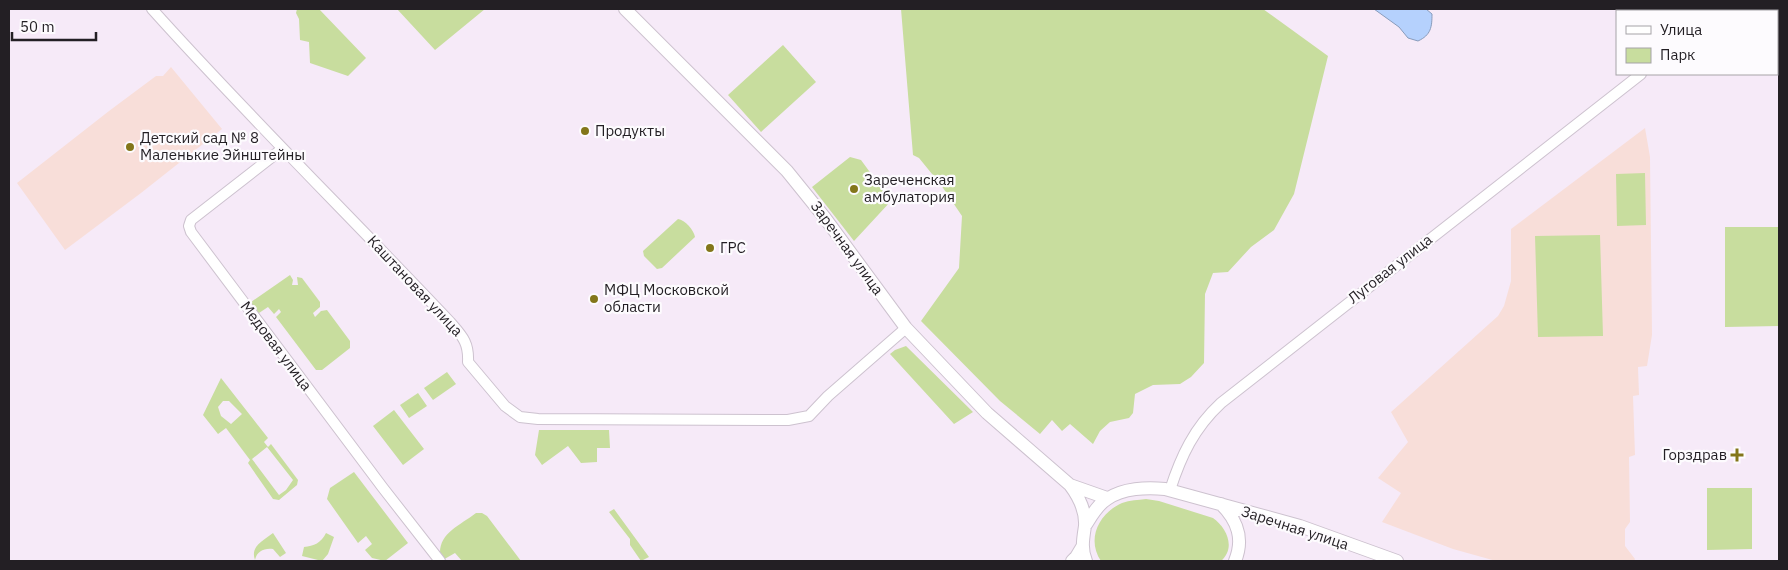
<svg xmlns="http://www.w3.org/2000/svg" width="1788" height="570" font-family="'IBM Plex Sans',sans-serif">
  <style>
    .industrial { fill: #f8ded9 }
    .green { fill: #c8dd9e; fill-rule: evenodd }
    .water { fill: #b5d1fd; stroke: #899cbc }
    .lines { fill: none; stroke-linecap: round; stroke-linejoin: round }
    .minor-casing { stroke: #cdc2cf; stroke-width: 12 }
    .tertiary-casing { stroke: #cdc2cf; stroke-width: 14 }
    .minor { stroke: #fff; stroke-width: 10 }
    .tertiary { stroke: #fff; stroke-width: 12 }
    .poi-dot { fill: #83761a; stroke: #fdfbfe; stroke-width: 2 }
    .labels { text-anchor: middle; stroke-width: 4.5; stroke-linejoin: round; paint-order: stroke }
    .poi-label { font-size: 15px; fill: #231f24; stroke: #fdfbfe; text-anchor: start }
    .street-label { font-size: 15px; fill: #231f24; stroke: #fdfbfe }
  </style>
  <rect width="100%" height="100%" fill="#f6eaf8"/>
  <path class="industrial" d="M 171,67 L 222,129 L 141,193 L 65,250 L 17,183 L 109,111 L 156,76 L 163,76 Z
    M 1645,128 L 1650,157 L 1652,335 L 1647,366 L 1638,367 L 1639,395 L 1633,396 L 1635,455 L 1629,457 L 1630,522 L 1625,529 L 1625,546 L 1635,559 L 1634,561 L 1496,561 L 1453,549 L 1382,522 L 1401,493 L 1378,478 L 1408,442 L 1391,412 L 1498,316 L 1504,306 L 1511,281 L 1511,229 Z"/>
  <path class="green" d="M 297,9 L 319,9 L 366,58 L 348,76 L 310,63 L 309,42 L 300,40 L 299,19 L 296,13 Z
    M 397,9 L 485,9 L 435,50 Z
    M 901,9 L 1263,9 L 1328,56 L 1294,194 L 1274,230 L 1251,247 L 1228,272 L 1213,273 L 1205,294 L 1204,363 L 1191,377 L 1180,384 L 1153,385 L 1135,394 L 1133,413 L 1129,418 L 1110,422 L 1100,431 L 1093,444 L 1070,424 L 1062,431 L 1052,420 L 1040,434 L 1000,401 L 921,321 L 959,268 L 962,216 L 941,185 L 919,158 L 913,155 Z
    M 783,45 L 816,82 L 761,132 L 728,95 Z
    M 850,157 L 861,160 L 891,201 L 854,241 L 812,187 Z
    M 1645,173 L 1646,225 L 1617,226 L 1616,174 Z
    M 678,219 C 685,220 694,230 695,237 L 662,268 L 657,269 L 644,256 L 643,251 Z
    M 1725,227 L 1779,227 L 1779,326 L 1725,327 Z
    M 1600,235 L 1603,336 L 1538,337 L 1535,236 Z
    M 290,275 L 293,280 L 292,285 L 298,285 L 297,277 L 302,278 L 320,302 L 320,307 L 313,313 L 315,317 L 321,311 L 327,310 L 350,341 L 350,348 L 322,370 L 316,370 L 276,317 L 281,312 L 279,309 L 274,314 L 268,307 L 256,315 L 252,309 L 251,302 Z
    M 906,346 L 973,412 L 954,424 L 890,354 L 895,350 Z
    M 447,372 L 456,384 L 433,400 L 424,388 Z
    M 221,378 L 268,438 L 264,442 L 268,447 L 271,444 L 298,480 L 297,485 L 279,500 L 273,499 L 248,463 L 250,460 L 226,428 L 218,434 L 203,415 ZM 223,401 L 229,401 L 242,414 L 231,424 L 221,416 L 218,407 ZM 267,447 L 293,480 L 286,490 L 279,495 L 252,459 Z
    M 418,393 L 427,406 L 409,418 L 400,405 Z
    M 394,410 L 424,449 L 403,465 L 373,426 Z
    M 539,430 L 609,430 L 610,448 L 597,448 L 597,462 L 581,463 L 568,446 L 542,465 L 535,455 Z
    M 354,472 L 408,543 L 385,561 L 372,558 L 365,550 L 372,544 L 366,536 L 358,543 L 327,499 L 330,488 Z
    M 1707,488 L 1752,488 L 1752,549 L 1707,550 Z
    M 1146,499 L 1159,501 L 1213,518 C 1227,528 1236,548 1221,561 L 1101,561 C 1086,539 1099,513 1122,503 C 1130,500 1138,500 1146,499 Z
    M 614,509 L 649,557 L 641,561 L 630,545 L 630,539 L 609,512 Z
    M 476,513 L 482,513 L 487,516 L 521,561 L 462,561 L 455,553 L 441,561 C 435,534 458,527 476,513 Z
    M 273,533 L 286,553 L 280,557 L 273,549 C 264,548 257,551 255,560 C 250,546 263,541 273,533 Z
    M 326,533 L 334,537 L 328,554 L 322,561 L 302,556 L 304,547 C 314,546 321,543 326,533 Z"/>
  <path class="water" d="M 1374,9 L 1426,9 L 1432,14 C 1432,27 1431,35 1418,41 L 1408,38 L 1399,27 Z"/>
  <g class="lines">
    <defs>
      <path id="minor" d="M 152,9 C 248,116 351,217 450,322 C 462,336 469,342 468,362 L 505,406 L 520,417 L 538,419 L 788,420 L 809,416 L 828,396 L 906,328
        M 1723,11 L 1726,9
        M 282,149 L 191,220 L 189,226 L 191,232 L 383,488 L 440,561
        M 1170,490 C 1181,456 1194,428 1221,403 L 1641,74"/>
      <path id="tertiary" d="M 625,9 L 787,171 L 825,218 L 906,328 L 987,413 L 1070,485 C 1079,497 1086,510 1085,526 C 1083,539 1081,549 1086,561
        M 1070,485 L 1107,498
        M 1221,504 C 1238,521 1244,539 1235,561
        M 1085,526 C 1091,517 1097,505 1107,499 C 1123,488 1147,487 1165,489 L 1300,526 L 1397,561
        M 1072,561 L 1076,557 L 1082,547"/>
    </defs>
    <use href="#minor" class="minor-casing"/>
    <use href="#tertiary" class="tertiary-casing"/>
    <use href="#minor" class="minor"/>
    <use href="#tertiary" class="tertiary"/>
  </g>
  <g class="poi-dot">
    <circle cx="585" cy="131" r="5"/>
    <circle cx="130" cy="147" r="5"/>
    <circle cx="854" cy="189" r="5"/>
    <circle cx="710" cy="248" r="5"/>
    <circle cx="594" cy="299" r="5"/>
    <path d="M1734.5 447.5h5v5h5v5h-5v5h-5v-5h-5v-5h5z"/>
  </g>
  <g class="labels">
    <g class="poi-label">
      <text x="595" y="136">Продукты</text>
      <text x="140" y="143">Детский сад № 8<tspan x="140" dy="17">Маленькие Эйнштейны</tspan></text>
      <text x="864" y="185">Зареченская<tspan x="864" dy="17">амбулатория</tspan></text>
      <text x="720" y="253">ГРС</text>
      <text x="604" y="295">МФЦ Московской<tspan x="604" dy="17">области</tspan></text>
      <text x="1727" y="460" text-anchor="end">Горздрав</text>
    </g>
    <g class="street-label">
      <text transform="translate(847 248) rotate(54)" y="5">Заречная улица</text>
      <text transform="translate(1390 269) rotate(-38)" y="5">Луговая улица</text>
      <text transform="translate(415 286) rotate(47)" y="5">Каштановая улица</text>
      <text transform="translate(276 346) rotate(53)" y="5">Медовая улица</text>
      <text transform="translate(1295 528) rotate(18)" y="5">Заречная улица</text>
    </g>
  </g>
  <rect width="1788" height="570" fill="none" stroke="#231f24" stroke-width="20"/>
  <rect x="1616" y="10" width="162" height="65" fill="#fdfbfe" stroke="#a6a3a7"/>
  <rect x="1626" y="26" width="25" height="8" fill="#ffffff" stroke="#a6a3a7"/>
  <text x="1660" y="35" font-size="15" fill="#231f24">Улица</text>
  <rect x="1626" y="48" width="25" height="15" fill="#c8dd9e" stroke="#a6a3a7"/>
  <text x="1660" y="60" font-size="15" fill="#231f24">Парк</text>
  <path d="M12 32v8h84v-8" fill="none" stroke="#231f24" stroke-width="2.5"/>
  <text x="20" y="32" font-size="15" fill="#231f24" stroke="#fdfbfe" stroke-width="4" paint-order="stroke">50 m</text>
</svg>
